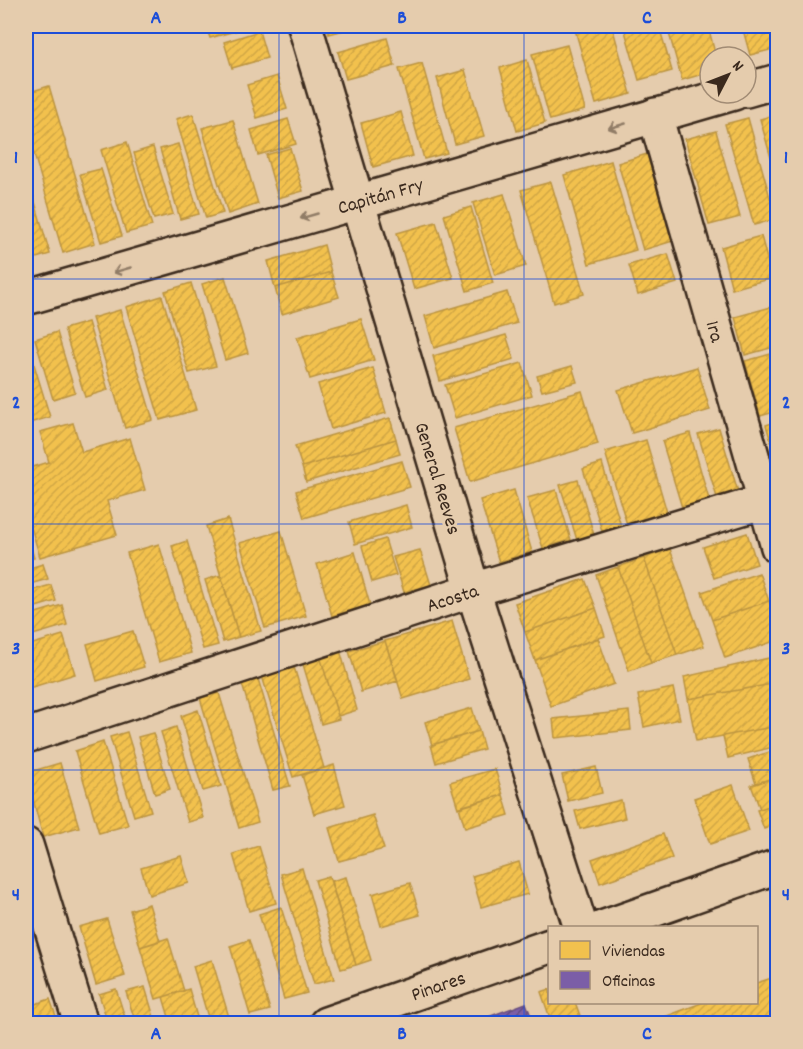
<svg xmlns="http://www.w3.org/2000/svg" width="803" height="1049" font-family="Dekko,sans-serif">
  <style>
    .homes { fill: url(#homes-hatch); stroke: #bb9440; stroke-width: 1.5 }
    .offices { fill: url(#offices-hatch); stroke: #684e7e; stroke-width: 1.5 }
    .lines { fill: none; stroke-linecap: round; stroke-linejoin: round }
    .minor-casing { stroke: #3b2a1e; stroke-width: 38 }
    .tertiary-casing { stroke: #3b2a1e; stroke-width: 38 }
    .minor { stroke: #e5ccad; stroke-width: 33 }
    .tertiary { stroke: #e5ccad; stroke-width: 33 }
    .oneway { stroke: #907b66 }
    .grid { fill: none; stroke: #1d4ed8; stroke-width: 1.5; stroke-opacity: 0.55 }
    .labels { text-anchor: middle; stroke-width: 6; stroke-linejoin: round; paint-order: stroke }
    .street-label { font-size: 20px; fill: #3b2a1e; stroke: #e5ccad }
    .neatline { fill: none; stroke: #1d4ed8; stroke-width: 2 }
    .grid-label { font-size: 20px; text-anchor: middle; font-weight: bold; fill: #1d4ed8 }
  </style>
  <defs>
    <pattern id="homes-hatch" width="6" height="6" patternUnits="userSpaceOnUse" patternTransform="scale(1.5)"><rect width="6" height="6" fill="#f2c14e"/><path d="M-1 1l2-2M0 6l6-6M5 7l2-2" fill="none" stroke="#d0a644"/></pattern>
    <pattern id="offices-hatch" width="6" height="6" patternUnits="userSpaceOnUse" patternTransform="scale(1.5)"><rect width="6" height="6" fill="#7b5ea7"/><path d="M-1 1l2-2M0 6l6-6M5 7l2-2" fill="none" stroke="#614a80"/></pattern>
  </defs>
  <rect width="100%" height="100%" fill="#e5ccad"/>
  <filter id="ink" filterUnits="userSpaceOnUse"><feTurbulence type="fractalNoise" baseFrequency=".0167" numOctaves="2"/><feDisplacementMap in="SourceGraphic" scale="12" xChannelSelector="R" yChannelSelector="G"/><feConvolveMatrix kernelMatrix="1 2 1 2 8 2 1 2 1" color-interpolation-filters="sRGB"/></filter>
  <g filter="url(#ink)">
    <path class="homes" d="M 206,26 L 241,26 L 242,29 L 210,38 Z
      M 327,26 L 359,26 L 329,34 Z
      M 574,26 L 612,26 L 631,94 L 596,104 Z
      M 645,26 L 659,26 L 672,71 L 639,80 L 625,31 Z
      M 667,26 L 708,26 L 716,57 L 710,57 L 710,72 L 682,80 Z
      M 742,26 L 778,26 L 778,48 L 750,55 Z
      M 259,31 L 267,58 L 232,68 L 224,42 Z
      M 387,38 L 395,66 L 346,79 L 338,52 Z
      M 567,45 L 585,110 L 550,120 L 532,54 Z
      M 527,60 L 545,123 L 517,131 L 500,68 Z
      M 422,63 L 447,153 L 424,159 L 399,69 Z
      M 465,70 L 484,136 L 455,144 L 437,78 Z
      M 277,76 L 287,109 L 257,118 L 247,85 Z
      M 49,86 L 95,243 L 63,253 L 26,127 L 26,93 Z
      M 401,112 L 413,156 L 373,167 L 361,123 Z
      M 193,114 L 223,213 L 206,218 L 176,119 Z
      M 778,114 L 778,171 L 775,172 L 760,119 Z
      M 748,118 L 776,219 L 754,225 L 725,124 Z
      M 288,119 L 296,144 L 258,155 L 251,130 Z
      M 233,120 L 258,204 L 228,214 L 202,128 Z
      M 716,131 L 740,217 L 709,225 L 685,139 Z
      M 127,142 L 152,226 L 126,233 L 101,150 Z
      M 178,144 L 199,214 L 180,219 L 160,149 Z
      M 153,147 L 173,214 L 154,219 L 134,153 Z
      M 290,148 L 303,191 L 278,198 L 266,155 Z
      M 647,154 L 673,241 L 643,250 L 618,163 Z
      M 611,161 L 636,250 L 589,264 L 564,175 Z
      M 101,169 L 122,236 L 101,242 L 80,174 Z
      M 26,171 L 50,254 L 26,261 Z
      M 551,182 L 584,294 L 554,303 L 521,190 Z
      M 504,194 L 526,266 L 495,275 L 473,203 Z
      M 471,207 L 493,283 L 467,291 L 444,215 Z
      M 436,222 L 453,278 L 414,289 L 397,233 Z
      M 761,236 L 772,278 L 732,289 L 721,247 Z
      M 324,245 L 331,272 L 275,288 L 268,261 Z
      M 668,254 L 677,283 L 638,295 L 629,265 Z
      M 331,272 L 339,297 L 282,314 L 275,288 Z
      M 225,277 L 248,353 L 225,360 L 202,284 Z
      M 191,283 L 216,366 L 189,373 L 165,291 Z
      M 507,292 L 517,323 L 434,348 L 425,316 Z
      M 162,296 L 196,410 L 160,420 L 126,307 Z
      M 778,305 L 778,346 L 745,355 L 735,317 Z
      M 120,310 L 153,420 L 125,428 L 92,318 Z
      M 361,319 L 374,360 L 310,379 L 297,337 Z
      M 88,322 L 108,390 L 85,397 L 64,329 Z
      M 57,332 L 75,392 L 53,399 L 35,339 Z
      M 506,335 L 514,359 L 440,381 L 433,356 Z
      M 26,338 L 50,417 L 26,424 Z
      M 778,352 L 778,411 L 760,416 L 745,361 Z
      M 522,363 L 532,395 L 455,418 L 445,385 Z
      M 572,366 L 577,382 L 542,391 L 537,376 Z
      M 697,367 L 710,410 L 632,433 L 618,390 Z
      M 373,368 L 386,413 L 331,429 L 318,384 Z
      M 582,391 L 598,444 L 470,482 L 454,428 Z
      M 390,418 L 396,439 L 302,467 L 295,446 Z
      M 778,421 L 778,465 L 766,425 Z
      M 73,423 L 82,452 L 130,438 L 145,490 L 107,501 L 117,535 L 40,557 L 30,524 L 26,525 L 26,469 L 49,462 L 40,432 Z
      M 719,428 L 739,495 L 718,501 L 698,434 Z
      M 690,433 L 710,503 L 683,511 L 662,441 Z
      M 396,439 L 400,454 L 306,482 L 302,467 Z
      M 646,440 L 668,516 L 628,528 L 605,452 Z
      M 402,461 L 410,487 L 304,518 L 296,491 Z
      M 602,463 L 621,526 L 602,531 L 583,469 Z
      M 578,480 L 594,535 L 577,540 L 560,485 Z
      M 514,490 L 532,552 L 499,562 L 480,500 Z
      M 556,490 L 571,540 L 543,548 L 527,498 Z
      M 406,505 L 412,527 L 355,544 L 349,522 Z
      M 228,519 L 261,631 L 239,637 L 206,526 Z
      M 26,531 L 34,558 L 26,560 Z
      M 281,531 L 306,616 L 265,628 L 240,543 Z
      M 747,533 L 757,564 L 714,578 L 703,547 Z
      M 385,539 L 396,575 L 372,582 L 362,546 Z
      M 187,541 L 218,645 L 203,649 L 172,546 Z
      M 159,544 L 191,653 L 159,662 L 127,553 Z
      M 670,549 L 704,646 L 677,655 L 644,558 Z
      M 420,550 L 431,585 L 404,592 L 393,557 Z
      M 355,552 L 370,605 L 332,616 L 317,564 Z
      M 644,558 L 677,655 L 651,663 L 618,567 Z
      M 43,564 L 48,579 L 26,585 L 26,569 Z
      M 618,567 L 651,663 L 629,671 L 596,575 Z
      M 759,573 L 769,601 L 712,620 L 702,592 Z
      M 221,575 L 239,637 L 223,642 L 205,580 Z
      M 585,579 L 596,608 L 525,632 L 515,603 Z
      M 51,585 L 56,601 L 26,610 L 26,592 Z
      M 769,601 L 778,626 L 778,640 L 725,658 L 712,620 Z
      M 62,605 L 67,625 L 26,637 L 26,616 Z
      M 596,608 L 605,636 L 535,660 L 525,632 Z
      M 452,621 L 469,679 L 403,699 L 385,641 Z
      M 133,631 L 144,667 L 97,681 L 87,644 Z
      M 63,635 L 75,674 L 26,689 L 26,646 Z
      M 598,638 L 614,684 L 551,706 L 535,660 Z
      M 385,641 L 398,681 L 361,692 L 349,651 Z
      M 340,650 L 357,710 L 338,716 L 320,656 Z
      M 320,656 L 339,719 L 321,724 L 302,661 Z
      M 778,656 L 778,683 L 688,699 L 684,677 Z
      M 294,667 L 324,768 L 293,777 L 262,676 Z
      M 258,679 L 290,786 L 273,790 L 242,684 Z
      M 778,683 L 778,726 L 696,741 L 688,699 Z
      M 673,688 L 680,719 L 644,727 L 638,695 Z
      M 219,693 L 258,822 L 239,828 L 200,698 Z
      M 472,708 L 479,731 L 432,745 L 425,722 Z
      M 198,710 L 221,786 L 203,791 L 181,716 Z
      M 629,711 L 631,730 L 555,738 L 553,719 Z
      M 778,726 L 778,746 L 728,758 L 723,736 Z
      M 176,727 L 203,818 L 188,822 L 161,732 Z
      M 479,731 L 484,749 L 436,763 L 431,745 Z
      M 127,732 L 151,811 L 134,816 L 110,737 Z
      M 153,733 L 170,789 L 155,794 L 138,737 Z
      M 103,742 L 128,825 L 99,833 L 75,751 Z
      M 778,749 L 778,776 L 756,784 L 748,759 Z
      M 60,763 L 79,827 L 43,837 L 26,773 Z
      M 334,765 L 345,805 L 314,814 L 302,775 Z
      M 596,767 L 602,793 L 568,801 L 562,775 Z
      M 495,769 L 503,795 L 458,808 L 450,782 Z
      M 778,776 L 778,803 L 760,809 L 751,785 Z
      M 733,785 L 749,831 L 710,844 L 694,798 Z
      M 503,795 L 509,815 L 465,828 L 459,807 Z
      M 621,800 L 625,818 L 580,829 L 575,811 Z
      M 778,803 L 778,824 L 764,829 L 757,810 Z
      M 373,815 L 384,849 L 339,861 L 329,828 Z
      M 663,834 L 672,858 L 600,883 L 592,859 Z
      M 259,846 L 276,903 L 249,911 L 233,854 Z
      M 181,856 L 189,883 L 149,895 L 141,868 Z
      M 519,862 L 528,894 L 481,907 L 472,876 Z
      M 302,868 L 334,979 L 314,984 L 281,874 Z
      M 329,876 L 356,965 L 341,969 L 315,880 Z
      M 346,877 L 371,960 L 356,965 L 331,881 Z
      M 410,883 L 420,915 L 381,926 L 372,894 Z
      M 778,903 L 778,920 L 772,905 Z
      M 149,904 L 160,941 L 140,947 L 130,910 Z
      M 281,907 L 307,993 L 284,999 L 259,914 Z
      M 107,919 L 125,976 L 96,985 L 79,927 Z
      M 168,938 L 184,991 L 156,999 L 140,947 Z
      M 249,940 L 270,1010 L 250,1015 L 230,946 Z
      M 212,960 L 231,1024 L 210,1024 L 193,966 Z
      M 778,976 L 778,1019 L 766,1024 L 646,1024 L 704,1002 L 756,1002 L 756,983 Z
      M 145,987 L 156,1024 L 136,1024 L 126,992 Z
      M 116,989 L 127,1024 L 108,1024 L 99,994 Z
      M 189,989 L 199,1024 L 171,1024 L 163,997 Z
      M 550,989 L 550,1002 L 575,1002 L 583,1024 L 552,1024 L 541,992 Z
      M 50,999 L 57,1019 L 44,1024 L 26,1024 L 26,1007 Z"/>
    <path class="offices" d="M 526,1003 L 534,1024 L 469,1024 Z"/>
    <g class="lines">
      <defs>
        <path id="minor" d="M 305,26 L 473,590 L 581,928
          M 655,115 L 778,547
          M 26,736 L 473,590 L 778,497
          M 26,845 L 81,1024
          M 602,928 L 778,866
          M 326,1024 L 550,946"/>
        <path id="tertiary" d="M 746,90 L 778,81
          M 26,298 L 734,93"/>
      </defs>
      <use href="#minor" class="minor-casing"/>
      <use href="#tertiary" class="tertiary-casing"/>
      <use href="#minor" class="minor"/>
      <use href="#tertiary" class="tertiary"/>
    </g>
    <defs><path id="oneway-shaft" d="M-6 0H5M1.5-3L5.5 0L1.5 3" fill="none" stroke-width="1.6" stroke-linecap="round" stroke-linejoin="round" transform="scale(1.5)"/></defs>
    <g class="oneway">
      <use href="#oneway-shaft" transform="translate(617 126) rotate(164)"/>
      <use href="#oneway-shaft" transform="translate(309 216) rotate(164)"/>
      <use href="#oneway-shaft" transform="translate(122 270) rotate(164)"/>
    </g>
  </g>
  <path class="grid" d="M 279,26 L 279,1024M 524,26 L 524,1024M 26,279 L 778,279M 26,524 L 778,524M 26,770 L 778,770"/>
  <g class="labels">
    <g class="street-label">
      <text transform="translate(380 195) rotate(-16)" y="7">Capitán Fry</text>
      <text transform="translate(716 331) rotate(74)" y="7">1ra</text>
      <text transform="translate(439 478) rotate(73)" y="7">General Reeves</text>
      <text transform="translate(452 597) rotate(-18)" y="7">Acosta</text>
      <text transform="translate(438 985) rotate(-19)" y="7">Pinares</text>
    </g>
  </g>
  <rect width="803" height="1049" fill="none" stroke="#e5ccad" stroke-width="66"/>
  <rect x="548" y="926" width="210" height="78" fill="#e5ccad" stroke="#a18b74" stroke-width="1.5"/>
  <rect x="560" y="941" width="30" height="18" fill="#f2c14e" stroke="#a18b74" stroke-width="1.5"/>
  <text x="602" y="956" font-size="18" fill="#3b2a1e">Viviendas</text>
  <rect x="560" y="971" width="30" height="18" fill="#7b5ea7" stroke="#a18b74" stroke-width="1.5"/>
  <text x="602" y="986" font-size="18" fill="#3b2a1e">Oficinas</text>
  <g transform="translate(728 75) rotate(48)"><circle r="28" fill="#e5ccad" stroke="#a18b74" stroke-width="1.5"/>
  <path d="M0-4.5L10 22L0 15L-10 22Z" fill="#3b2a1e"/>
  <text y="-9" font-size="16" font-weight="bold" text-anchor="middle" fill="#3b2a1e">N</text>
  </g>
  <rect x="33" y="33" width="737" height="983" class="neatline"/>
  <g class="grid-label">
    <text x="156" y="23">A</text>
    <text x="402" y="23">B</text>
    <text x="647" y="23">C</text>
    <text x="16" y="163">1</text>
    <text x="786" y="163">1</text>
    <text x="16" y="408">2</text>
    <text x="786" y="408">2</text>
    <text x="16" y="654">3</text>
    <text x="786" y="654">3</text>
    <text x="16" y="900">4</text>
    <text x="786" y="900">4</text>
    <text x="156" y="1039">A</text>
    <text x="402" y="1039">B</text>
    <text x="647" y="1039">C</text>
  </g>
</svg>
